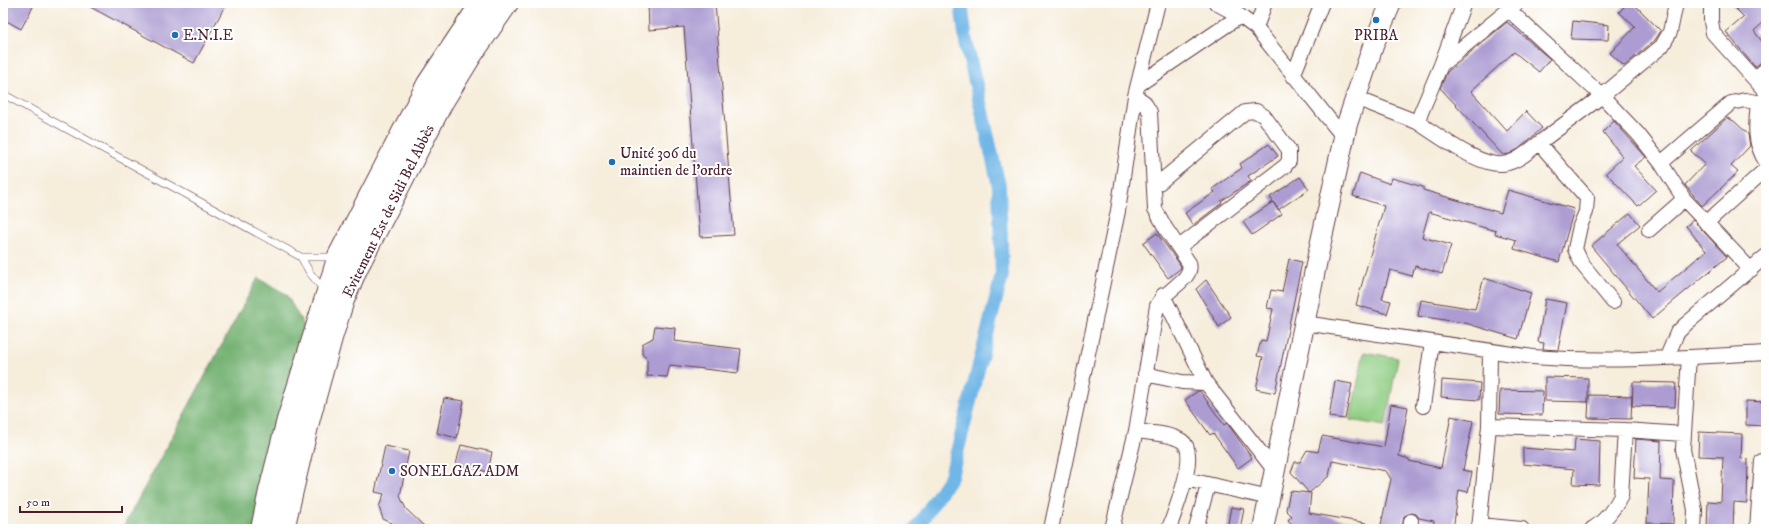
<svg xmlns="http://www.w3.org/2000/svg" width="1769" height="532" font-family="'IM FELL DW Pica',serif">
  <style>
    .green { fill: #8ecc81; stroke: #6c7656 }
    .forest { fill: #72b06f; stroke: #5e684d }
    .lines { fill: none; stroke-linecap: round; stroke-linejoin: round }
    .canal { stroke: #70b6e6; stroke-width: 14 }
    .building { fill: #ac9cd2 }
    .lane-casing { stroke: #643e45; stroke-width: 8 }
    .street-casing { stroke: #643e45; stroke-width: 16 }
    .secondary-casing { stroke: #643e45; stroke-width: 22 }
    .highway-casing { stroke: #643e45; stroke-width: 24 }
    .lane { stroke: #fff; stroke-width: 7 }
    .street { stroke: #fff; stroke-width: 14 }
    .secondary { stroke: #fff; stroke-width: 20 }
    .highway { stroke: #fff; stroke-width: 22 }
    .poi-dot { fill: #1f6fb2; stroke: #fff; stroke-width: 1.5 }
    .labels { text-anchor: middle; stroke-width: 4; stroke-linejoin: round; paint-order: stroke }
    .poi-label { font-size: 15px; fill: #4a1f2b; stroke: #fff; text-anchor: start }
    .street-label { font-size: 15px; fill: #4a1f2b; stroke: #fff }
  </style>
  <rect width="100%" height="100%" fill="#fff"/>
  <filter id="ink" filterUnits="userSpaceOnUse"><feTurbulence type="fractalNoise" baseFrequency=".025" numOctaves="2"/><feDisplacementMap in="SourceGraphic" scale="8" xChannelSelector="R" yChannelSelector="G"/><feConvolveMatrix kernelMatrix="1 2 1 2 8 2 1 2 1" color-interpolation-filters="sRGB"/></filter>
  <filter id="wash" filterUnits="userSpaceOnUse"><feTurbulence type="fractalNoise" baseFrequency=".012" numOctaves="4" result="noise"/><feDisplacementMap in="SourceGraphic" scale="16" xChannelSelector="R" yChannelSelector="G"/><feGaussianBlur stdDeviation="0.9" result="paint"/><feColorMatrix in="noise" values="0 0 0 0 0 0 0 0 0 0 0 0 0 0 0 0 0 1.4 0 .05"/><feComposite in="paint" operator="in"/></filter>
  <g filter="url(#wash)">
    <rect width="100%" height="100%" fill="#f6eddb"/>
    <path class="green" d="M 1364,352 L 1398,358 L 1385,426 L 1350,420 Z"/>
    <path class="forest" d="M 258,278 L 286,294 L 306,329 L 262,529 L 122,529 Z"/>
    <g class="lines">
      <path class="canal" d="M 916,529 L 951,476 L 1002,275 L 999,186 L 966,42 L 961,3"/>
    </g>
    <g id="blocks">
      <path class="building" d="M 3,3 L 35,3 L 21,29 L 3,19 Z
        M 83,3 L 219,3 L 225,6 L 194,63 Z
        M 648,3 L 715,3 L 734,235 L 700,237 L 684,27 L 649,30 Z
        M 1628,3 L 1633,3 L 1661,31 L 1655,40 L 1624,66 L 1610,53 L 1635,27 L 1619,12 Z
        M 1730,3 L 1756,3 L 1766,16 L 1766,20 L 1754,31 L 1766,47 L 1766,61 L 1761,62 L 1755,67 L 1726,32 L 1744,17 Z
        M 1573,21 L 1609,25 L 1608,40 L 1571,39 Z
        M 1507,22 L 1550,59 L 1539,72 L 1514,52 L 1471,91 L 1507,131 L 1526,111 L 1542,128 L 1520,148 L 1509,154 L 1503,155 L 1440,88 L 1447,72 Z
        M 1727,118 L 1734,121 L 1748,134 L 1750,146 L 1731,166 L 1738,172 L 1702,206 L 1685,185 L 1705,164 L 1691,151 Z
        M 1614,121 L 1646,157 L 1634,166 L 1656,190 L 1638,206 L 1606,173 L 1623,157 L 1603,132 Z
        M 1269,144 L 1278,156 L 1248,176 L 1251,181 L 1221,201 L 1222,203 L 1193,225 L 1185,213 L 1215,192 L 1212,189 L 1242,168 L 1240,164 Z
        M 1360,173 L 1390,184 L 1392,178 L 1423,187 L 1423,190 L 1501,213 L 1508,190 L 1574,209 L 1559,262 L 1514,249 L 1516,240 L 1495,234 L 1496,231 L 1429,212 L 1422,237 L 1451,245 L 1442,274 L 1415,266 L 1412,276 L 1390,270 L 1382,299 L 1391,301 L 1387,314 L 1356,305 L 1384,206 L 1353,196 Z
        M 1300,177 L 1309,189 L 1278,210 L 1270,197 Z
        M 1273,202 L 1282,214 L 1252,235 L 1243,222 Z
        M 1630,213 L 1640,225 L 1617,244 L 1657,292 L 1706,251 L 1686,226 L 1693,220 L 1727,257 L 1652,319 L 1591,246 Z
        M 1157,233 L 1181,266 L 1180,269 L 1168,278 L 1143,243 Z
        M 1289,259 L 1302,262 L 1275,393 L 1256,389 L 1263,357 L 1257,356 L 1261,340 L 1266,341 L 1273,309 L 1267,308 L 1271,290 L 1282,292 Z
        M 1484,278 L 1531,293 L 1518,339 L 1465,323 L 1418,316 L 1421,300 L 1475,309 Z
        M 1206,280 L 1231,317 L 1219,327 L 1196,289 Z
        M 1545,299 L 1567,303 L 1558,350 L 1543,349 L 1544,343 L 1538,342 Z
        M 655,326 L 675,328 L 674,341 L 741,349 L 738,373 L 670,365 L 667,377 L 647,376 L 647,359 L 642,354 L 642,344 L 653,338 Z
        M 1545,377 L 1588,378 L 1588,402 L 1545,401 Z
        M 1442,380 L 1480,383 L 1479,400 L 1441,397 Z
        M 1335,381 L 1352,384 L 1345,419 L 1329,417 Z
        M 1633,382 L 1676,383 L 1675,407 L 1632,406 Z
        M 1500,390 L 1543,391 L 1542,415 L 1499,414 Z
        M 1198,391 L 1200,391 L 1224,425 L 1227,423 L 1252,458 L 1238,468 L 1213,433 L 1210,435 L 1185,400 Z
        M 1589,395 L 1632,396 L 1631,419 L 1588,418 Z
        M 444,398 L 464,401 L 457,438 L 437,433 Z
        M 1746,401 L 1766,402 L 1766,426 L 1746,425 Z
        M 1391,404 L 1408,407 L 1399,456 L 1409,459 L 1409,461 L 1441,468 L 1451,416 L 1473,421 L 1463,470 L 1472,472 L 1468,492 L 1459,490 L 1453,529 L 1433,529 L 1434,521 L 1419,518 L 1416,514 L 1412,513 L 1404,516 L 1402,529 L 1380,529 L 1391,479 L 1386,471 L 1332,461 L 1329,476 L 1309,493 L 1291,472 L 1295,462 L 1300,462 L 1307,450 L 1318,452 L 1322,436 L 1384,447 Z
        M 1699,432 L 1742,434 L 1741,458 L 1748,459 L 1747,503 L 1734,502 L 1733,529 L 1707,529 L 1708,501 L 1721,502 L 1723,457 L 1698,456 Z
        M 1575,439 L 1600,441 L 1599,485 L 1573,484 L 1574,469 L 1523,464 L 1523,448 L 1574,452 Z
        M 1636,439 L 1661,441 L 1660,480 L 1674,481 L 1673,524 L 1647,523 L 1649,479 L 1634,478 Z
        M 461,445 L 492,452 L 488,472 L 456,464 Z
        M 385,446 L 409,451 L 400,496 L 406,509 L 427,529 L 389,529 L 392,523 L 383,519 L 379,507 L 384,494 L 375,492 Z
        M 1290,491 L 1311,493 L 1309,513 L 1366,523 L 1366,529 L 1302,529 L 1294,527 L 1288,520 L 1292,516 L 1286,510 Z
        M 1231,507 L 1244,509 L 1240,529 L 1227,529 Z"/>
    </g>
  </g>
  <g filter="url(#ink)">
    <use href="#blocks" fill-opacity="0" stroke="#643e45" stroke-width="1"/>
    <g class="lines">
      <defs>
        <path id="lane" d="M 3,94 L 301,257
          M 324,290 L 310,273 L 301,257 L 336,257"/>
        <path id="street" d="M 1216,3 L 1240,16 L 1256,28 L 1344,138
          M 1711,3 L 1711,21 L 1713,33 L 1766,92
          M 1509,10 L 1602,96 L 1638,134 L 1661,163 L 1684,199 L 1751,270
          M 1256,28 L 1265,3
          M 1441,65 L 1517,3
          M 1293,76 L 1322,3
          M 1755,79 L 1766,69
          M 1138,85 L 1240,16
          M 1356,98 L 1417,122 L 1441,65 L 1464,3
          M 1758,102 C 1756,125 1753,142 1766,162
          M 1417,122 C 1438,135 1484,171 1508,163 C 1520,160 1530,150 1539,143
          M 1661,163 L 1731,103 L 1745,100 L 1766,104
          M 1154,187 L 1245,112 L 1256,111 L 1264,116 L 1289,150 L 1289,161 L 1285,166 L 1179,247
          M 1706,223 L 1766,169
          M 1649,230 L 1684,199
          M 1163,295 L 1206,383 L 1275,471
          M 1613,302 L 1582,264 L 1575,249 L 1580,226 L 1586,212 L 1587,198 L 1539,143 L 1602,96 L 1662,46 L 1670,32 L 1676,3
          M 1304,323 L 1533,357 C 1609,363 1690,357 1766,353
          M 1667,357 L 1677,333 L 1686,324 L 1766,256
          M 1689,357 L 1683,449 L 1695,510 L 1694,529
          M 1145,374 L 1182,382 L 1206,383
          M 1423,406 L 1432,342
          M 1489,426 L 1625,430 L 1683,434
          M 1136,431 C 1150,433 1170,433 1182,441 C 1200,453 1174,512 1169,529
          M 1185,479 L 1270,498
          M 1479,525 L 1522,529
          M 1051,529 L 1118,211 L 1135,96 L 1158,3
          M 1112,529 L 1136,431 L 1157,306 C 1165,289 1194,280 1189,263 L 1166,229 L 1155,209 L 1150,112 L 1144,102 L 1135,96
          M 1196,529 L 1208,485
          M 1410,529 L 1411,521
          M 1479,529 L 1489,426 L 1490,351
          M 1592,529 C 1604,522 1615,508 1621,496 L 1625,430
          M 1757,529 L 1762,461"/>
        <path id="secondary" d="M 1263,529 L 1318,255 L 1347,124 L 1374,43 L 1391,3"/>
        <path id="highway" d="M 262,529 L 270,491 L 288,420 L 339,256 L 428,84 L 482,3
          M 283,529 L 309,418 L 331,338 L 343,300 L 357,267 L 442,102 L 471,55 L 507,3"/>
      </defs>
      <use href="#lane" class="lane-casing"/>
      <use href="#street" class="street-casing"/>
      <use href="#secondary" class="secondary-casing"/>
      <use href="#highway" class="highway-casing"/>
      <use href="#lane" class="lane"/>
      <use href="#street" class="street"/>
      <use href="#secondary" class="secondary"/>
      <use href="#highway" class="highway"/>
    </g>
  </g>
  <g class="poi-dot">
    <circle cx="1376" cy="20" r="4"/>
    <circle cx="175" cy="35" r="4"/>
    <circle cx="612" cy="162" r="4"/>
    <circle cx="392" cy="471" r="4"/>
  </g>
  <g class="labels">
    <g class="poi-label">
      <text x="183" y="40">E.N.I.E</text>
      <text x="1376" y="40" text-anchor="middle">PRIBA</text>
      <text x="620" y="158">Unité 306 du<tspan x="620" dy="17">maintien de l'ordre</tspan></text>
      <text x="400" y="476">SONELGAZ ADM</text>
    </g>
    <g class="street-label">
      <text transform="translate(388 211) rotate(-64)" y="5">Evitement Est de Sidi Bel Abbès</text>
    </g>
  </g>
  <rect width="1769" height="532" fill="none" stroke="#fff" stroke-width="16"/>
  <path d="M20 506v6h102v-6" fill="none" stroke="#4a1f2b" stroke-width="2"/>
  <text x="26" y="506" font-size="12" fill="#4a1f2b" stroke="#ffffff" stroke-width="3" paint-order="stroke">50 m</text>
</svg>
